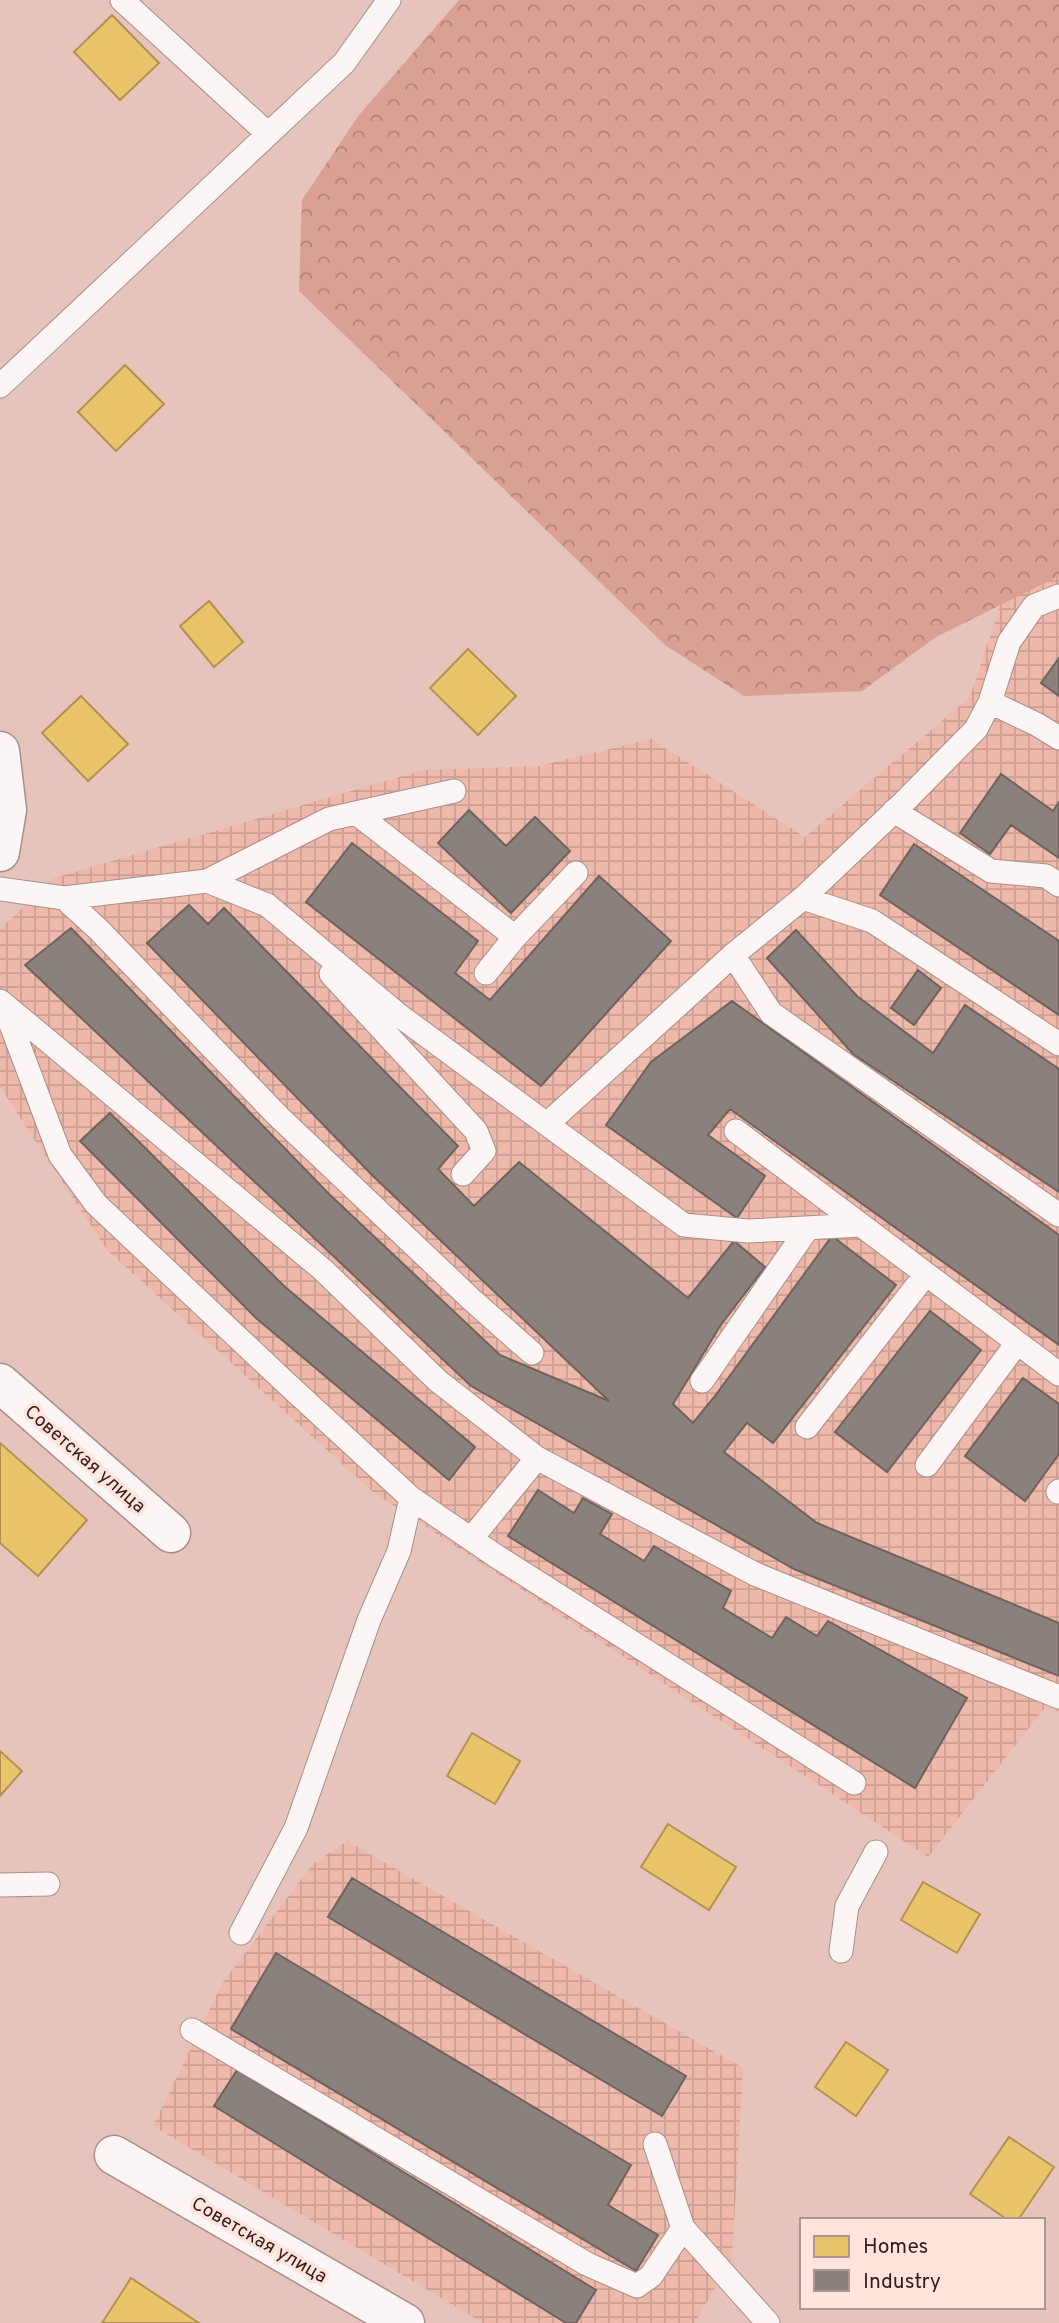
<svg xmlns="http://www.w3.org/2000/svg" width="1059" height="2323" font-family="Overpass,sans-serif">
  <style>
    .industrial { fill: url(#industrial-grid) }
    .forest { fill: url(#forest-crowns) }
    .homes { fill: #e9c46a; stroke: #b39251; stroke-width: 2 }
    .industry { fill: #8a817c; stroke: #70635e; stroke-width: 2 }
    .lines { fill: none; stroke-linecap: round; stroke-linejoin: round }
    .lane-casing { stroke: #a98f89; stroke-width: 25 }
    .street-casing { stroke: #a98f89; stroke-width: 41 }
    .lane { stroke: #fbf6f5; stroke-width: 23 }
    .street { stroke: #fbf6f5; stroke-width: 38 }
    .labels { text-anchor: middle; stroke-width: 7; stroke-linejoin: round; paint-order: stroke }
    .street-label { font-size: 19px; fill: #351e18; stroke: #ffe4de }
  </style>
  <defs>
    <pattern id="industrial-grid" width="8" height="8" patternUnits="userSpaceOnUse" patternTransform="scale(1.75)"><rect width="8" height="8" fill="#eeb8ab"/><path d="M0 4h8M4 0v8" fill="none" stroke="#cd9e92"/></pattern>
    <pattern id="forest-crowns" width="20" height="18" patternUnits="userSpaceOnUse" patternTransform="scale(1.75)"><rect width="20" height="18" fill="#d9a093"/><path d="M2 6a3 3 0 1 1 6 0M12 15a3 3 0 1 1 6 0" fill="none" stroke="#b18277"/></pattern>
  </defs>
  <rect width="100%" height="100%" fill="#e6c4bc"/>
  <path class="industrial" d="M 1059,564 L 1059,1712 L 1046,1706 L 928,1857 L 373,1492 L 107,1250 L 0,1087 L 0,929 L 54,878 L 423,770 L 539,766 L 651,739 L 805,837 L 970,697 L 1001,603 Z
    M 347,1841 L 743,2068 L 732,2258 L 695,2323 L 483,2323 L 153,2126 L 223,1982 L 313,1864 Z"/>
  <path class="forest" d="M 459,0 L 1059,0 L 1059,576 L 936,637 L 862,691 L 744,696 L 665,645 L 299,291 L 302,200 L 359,115 Z"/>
  <path class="homes" d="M 112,15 L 159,63 L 120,100 L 74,52 Z
    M 125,365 L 164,404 L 116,451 L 78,412 Z
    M 209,601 L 243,642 L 214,667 L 180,626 Z
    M 468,649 L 516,696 L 478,735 L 430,688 Z
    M 81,696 L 128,744 L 88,781 L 42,733 Z
    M 0,1443 L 87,1520 L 38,1576 L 0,1543 Z
    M 472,1733 L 520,1761 L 495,1804 L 447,1776 Z
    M 0,1751 L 22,1771 L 0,1796 Z
    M 668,1824 L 736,1867 L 709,1910 L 641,1867 Z
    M 923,1882 L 980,1914 L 957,1953 L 901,1920 Z
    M 846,2042 L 888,2070 L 856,2116 L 815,2087 Z
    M 1009,2137 L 1054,2167 L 1018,2220 L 1008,2220 L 970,2194 Z
    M 131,2278 L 199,2323 L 102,2323 Z"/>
  <path class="industry" d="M 1059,658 L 1059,696 L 1041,683 Z
    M 1001,774 L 1053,811 L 1059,802 L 1059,858 L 1011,825 L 990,854 L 960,833 Z
    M 469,810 L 506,846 L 535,817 L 570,851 L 511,913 L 438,843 Z
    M 352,843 L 478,941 L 455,973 L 490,1000 L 599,876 L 671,941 L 541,1086 L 306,902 Z
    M 914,844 L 1059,941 L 1059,1015 L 880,895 Z
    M 189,905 L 208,924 L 224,908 L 458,1146 L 438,1169 L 474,1206 L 519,1162 L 688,1298 L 734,1241 L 765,1267 L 720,1326 L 673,1404 L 693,1423 L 715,1396 L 832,1236 L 896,1285 L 773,1443 L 747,1423 L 724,1452 L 817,1523 L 1059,1623 L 1059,1676 L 794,1569 L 471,1386 L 25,965 L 71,928 L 329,1194 L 500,1355 L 609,1401 L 373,1176 L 147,943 Z
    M 796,930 L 857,996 L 933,1053 L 965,1005 L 1059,1069 L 1059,1192 L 853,1054 L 767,958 Z
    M 918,970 L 941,988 L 914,1025 L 891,1008 Z
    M 732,1001 L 1059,1235 L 1059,1345 L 730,1109 L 708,1135 L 765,1176 L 737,1218 L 606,1125 L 651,1062 Z
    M 110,1113 L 284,1286 L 475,1447 L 449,1480 L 256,1318 L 80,1141 Z
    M 930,1311 L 981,1350 L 887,1472 L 835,1432 Z
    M 1023,1378 L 1059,1404 L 1059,1454 L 1025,1501 L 965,1456 Z
    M 538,1490 L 574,1513 L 583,1498 L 612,1514 L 600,1534 L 644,1561 L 654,1546 L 731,1591 L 723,1608 L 772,1638 L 786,1617 L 817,1636 L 828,1621 L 967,1698 L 915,1788 L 508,1536 Z
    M 352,1878 L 686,2076 L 662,2116 L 328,1917 Z
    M 276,1953 L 631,2165 L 608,2205 L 658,2235 L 636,2271 L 231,2029 Z
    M 237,2070 L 596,2290 L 576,2323 L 566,2323 L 214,2106 Z"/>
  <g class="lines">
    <defs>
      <path id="lane" d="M 122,0 L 268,134
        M 0,386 L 344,63 L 389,0
        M 990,702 L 1038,725 L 1059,738
        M 894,811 L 991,871 L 1046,876 L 1059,885
        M 356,813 L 515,937
        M 207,881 L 267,905 L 400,1016 L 684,1225 L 748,1231 L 861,1225 L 1059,1374
        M 0,889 L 64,898 L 98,929 L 278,1116 L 472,1300 L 532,1353
        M 64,898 L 207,881 L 329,819 L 454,791
        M 803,898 L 872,921 L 1059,1044
        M 733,955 L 771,1013 L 1059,1215
        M 486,973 L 515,937 L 576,873
        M 331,974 L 476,1131 L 484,1151 L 463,1174
        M 0,1001 L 322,1269 L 438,1381 L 537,1458 L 755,1574 L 1059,1697
        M 4,1006 L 60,1155 L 96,1204 L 285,1382 L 411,1498 L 496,1556 L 854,1783
        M 547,1124 L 733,955 L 803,898 L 904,802 L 976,729 L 990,702 L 1009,642 L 1034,606 L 1059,596
        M 736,1131 L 861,1225
        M 702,1381 L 808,1228
        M 807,1427 L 926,1274
        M 927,1465 L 1017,1343
        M 1058,1492 L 1059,1491
        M 471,1539 L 537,1458
        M 0,1885 L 48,1884
        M 241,1933 L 296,1828 L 369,1620 L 399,1551 L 411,1498
        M 841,1951 L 847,1906 L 876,1852
        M 192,2030 L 587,2264 L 637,2286 L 651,2276 L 683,2228 L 655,2144
        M 683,2228 L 768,2323"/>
      <path id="street" d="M 0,751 L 7,810 L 0,852
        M 0,1383 L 171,1533
        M 114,2155 L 405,2323"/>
    </defs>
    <use href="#lane" class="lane-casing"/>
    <use href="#street" class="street-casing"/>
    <use href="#lane" class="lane"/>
    <use href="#street" class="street"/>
  </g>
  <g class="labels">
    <g class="street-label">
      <text transform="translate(86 1458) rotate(41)" y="7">Советская улица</text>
      <text transform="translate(260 2239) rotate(30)" y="7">Советская улица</text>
    </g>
  </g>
  <rect x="800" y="2218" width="245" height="91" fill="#ffe4de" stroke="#ae958f" stroke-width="2"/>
  <rect x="814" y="2236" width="35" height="21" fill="#e9c46a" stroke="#ae958f" stroke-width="2"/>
  <text x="863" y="2253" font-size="21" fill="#351e18">Homes</text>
  <rect x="814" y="2270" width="35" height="21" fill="#8a817c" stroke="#ae958f" stroke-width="2"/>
  <text x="863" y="2288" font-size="21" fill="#351e18">Industry</text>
</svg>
